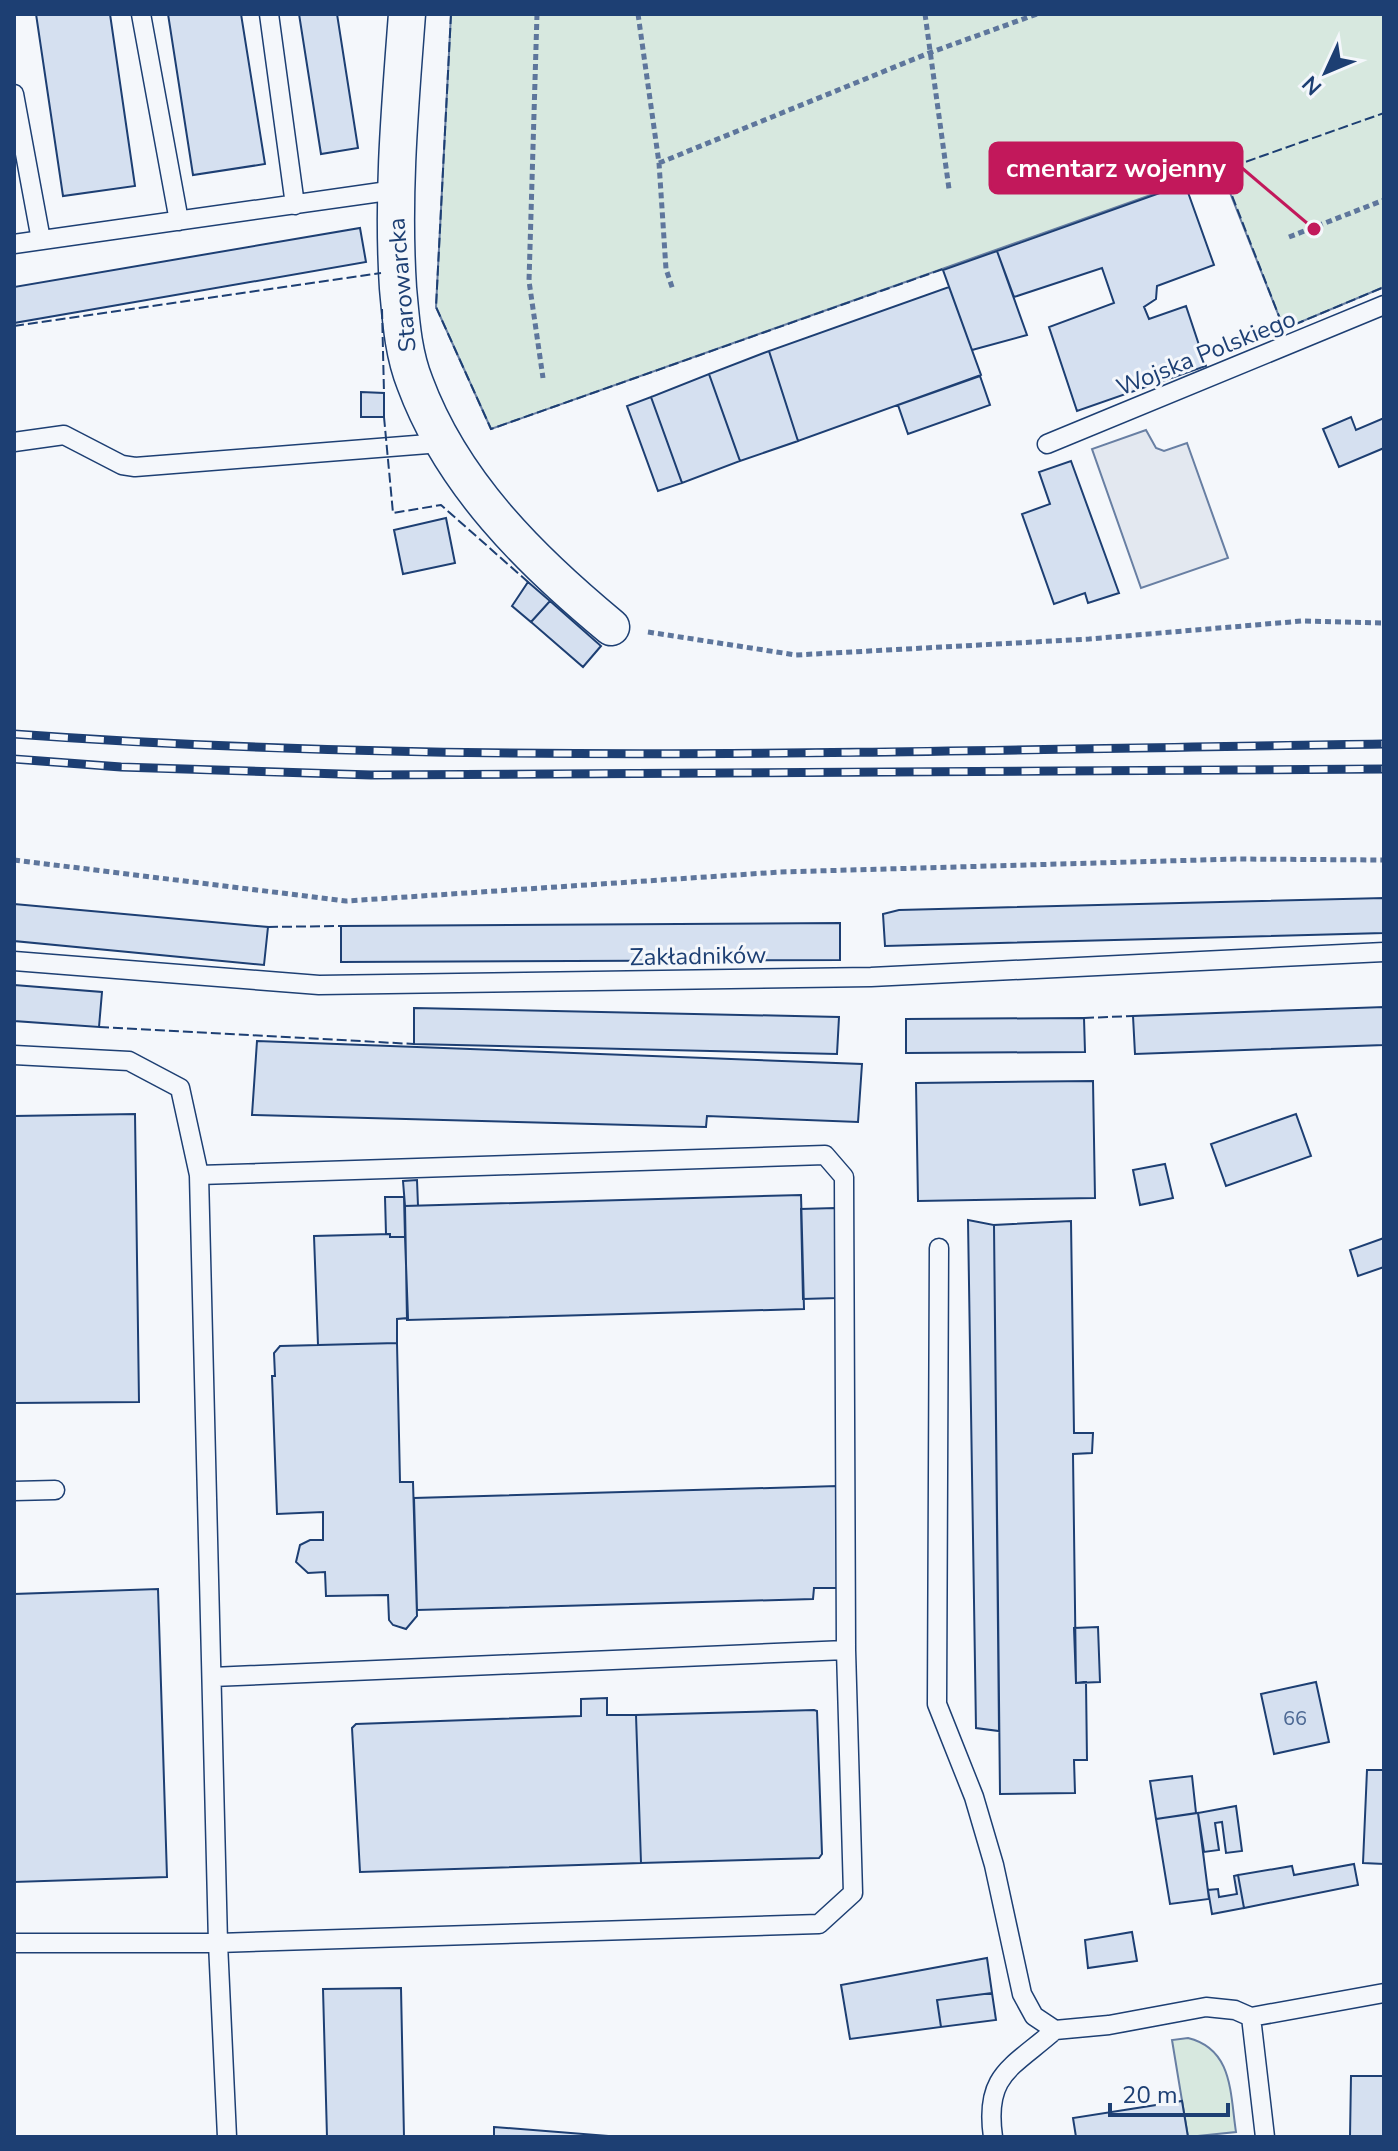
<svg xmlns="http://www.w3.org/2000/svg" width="1398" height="2151" font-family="'Nunito Sans',sans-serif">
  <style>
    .green { fill: #d7e8df; stroke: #687fa3; stroke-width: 2 }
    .parking { fill: #e3e8f0; stroke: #687fa3; stroke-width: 2 }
    .building { fill: #d5e0f0; stroke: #1d3f73; stroke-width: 2 }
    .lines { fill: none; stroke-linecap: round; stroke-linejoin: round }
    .lane-casing { stroke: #1d3f73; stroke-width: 21 }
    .street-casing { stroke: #1d3f73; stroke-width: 39 }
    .path { stroke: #5e769c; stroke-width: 5; stroke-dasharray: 6 4; stroke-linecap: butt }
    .lane { stroke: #f4f7fb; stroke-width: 18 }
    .street { stroke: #f4f7fb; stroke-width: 36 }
    .rail-casing { stroke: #1d3f73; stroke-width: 9 }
    .rail { stroke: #f4f7fb; stroke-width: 6; stroke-dasharray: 18; stroke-linecap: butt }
    .fence { stroke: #1d3f73; stroke-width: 2; stroke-dasharray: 10 4; stroke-linecap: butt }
    .labels { text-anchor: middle; stroke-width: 6; stroke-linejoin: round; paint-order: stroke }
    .number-label { font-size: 20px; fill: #4b6792 }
    .street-label { font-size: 24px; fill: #1d3f73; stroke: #f4f7fb }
    .leader { fill: none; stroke: #c2185b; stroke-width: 3 }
    .callout-dot { fill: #c2185b; stroke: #f4f7fb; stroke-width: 3 }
    .callout { fill: #c2185b; stroke: #c2185b; stroke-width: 3 }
    .callout-label { font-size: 26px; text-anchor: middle; font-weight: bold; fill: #fff }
  </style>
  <rect width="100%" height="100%" fill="#f4f7fb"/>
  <path class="green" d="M 451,14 L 1384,14 L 1384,287 L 1284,329 L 1221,170 L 491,429 L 436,307 Z
    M 1188,2038 C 1233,2049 1230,2093 1236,2132 L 1188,2137 L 1172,2040 Z"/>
  <path class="parking" d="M 1146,430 L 1156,448 L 1164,451 L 1187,443 L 1228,558 L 1141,588 L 1092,449 Z"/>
  <path class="building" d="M 36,14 L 110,14 L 135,186 L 63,196 Z
    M 168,14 L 241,14 L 265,164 L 193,175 Z
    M 299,14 L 337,14 L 358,148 L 321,154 Z
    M 1185,184 L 1214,265 L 1157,286 L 1156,299 L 1144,307 L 1149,319 L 1186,306 L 1206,366 L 1077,411 L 1049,327 L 1114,303 L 1102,268 L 1014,297 L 997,251 Z
    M 360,228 L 366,262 L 14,323 L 14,287 Z
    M 997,251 L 1027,335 L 972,350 L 943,270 Z
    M 949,287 L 981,375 L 798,441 L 769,351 Z
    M 769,351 L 798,441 L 740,461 L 709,374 Z
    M 709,374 L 740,461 L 682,483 L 651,397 Z
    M 980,376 L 990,405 L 908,434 L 898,405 Z
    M 361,392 L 384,393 L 384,417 L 361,417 Z
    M 651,397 L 682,483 L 658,491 L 627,406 Z
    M 1351,417 L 1356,430 L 1384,418 L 1384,448 L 1339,467 L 1323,429 Z
    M 1071,461 L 1119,593 L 1088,603 L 1085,593 L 1054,604 L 1022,514 L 1050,504 L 1039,472 Z
    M 446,518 L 455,563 L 403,574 L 394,530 Z
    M 528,582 L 550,601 L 531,622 L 512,606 Z
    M 550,601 L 601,646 L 583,667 L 531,622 Z
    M 1384,898 L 1384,933 L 885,946 L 883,914 L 899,910 Z
    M 14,904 L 268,927 L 264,965 L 14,941 Z
    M 840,923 L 840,960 L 341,962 L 341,926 Z
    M 14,985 L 102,992 L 99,1027 L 14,1021 Z
    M 1384,1007 L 1384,1045 L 1135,1054 L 1133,1016 Z
    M 414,1008 L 839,1017 L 837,1054 L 414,1044 Z
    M 1084,1018 L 1085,1052 L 906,1053 L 906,1019 Z
    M 257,1041 L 862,1064 L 858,1122 L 707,1116 L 706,1127 L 252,1115 Z
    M 1093,1081 L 1095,1198 L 918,1201 L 916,1083 Z
    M 135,1114 L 139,1402 L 14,1403 L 14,1116 Z
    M 1296,1114 L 1311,1156 L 1226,1186 L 1211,1144 Z
    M 1165,1164 L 1173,1198 L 1140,1205 L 1133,1170 Z
    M 417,1180 L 418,1206 L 405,1206 L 403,1181 Z
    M 801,1195 L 804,1309 L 407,1320 L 405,1206 Z
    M 385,1197 L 404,1197 L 405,1237 L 390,1237 L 390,1234 L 386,1234 Z
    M 835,1208 L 837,1298 L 803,1299 L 801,1209 Z
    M 968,1220 L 994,1225 L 999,1731 L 976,1728 Z
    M 1071,1221 L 1074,1433 L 1093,1433 L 1092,1453 L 1073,1454 L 1076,1683 L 1086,1682 L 1087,1760 L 1074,1760 L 1075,1793 L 1000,1794 L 994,1225 Z
    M 390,1234 L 390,1237 L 405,1237 L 408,1318 L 397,1319 L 397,1343 L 318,1345 L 314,1236 Z
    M 1384,1238 L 1384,1267 L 1358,1276 L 1350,1250 Z
    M 397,1343 L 400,1482 L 413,1482 L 417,1616 L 406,1629 L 393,1625 L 389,1620 L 388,1595 L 326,1596 L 325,1572 L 308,1573 L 296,1562 L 300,1545 L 310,1540 L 323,1540 L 323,1512 L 277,1514 L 272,1376 L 275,1376 L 274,1353 L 280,1346 Z
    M 837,1486 L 840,1588 L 814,1588 L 813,1599 L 417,1610 L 414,1498 Z
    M 158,1589 L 167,1877 L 14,1882 L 14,1594 Z
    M 1098,1627 L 1100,1682 L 1076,1683 L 1074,1628 Z
    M 1316,1682 L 1329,1742 L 1274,1754 L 1261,1694 Z
    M 607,1698 L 607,1715 L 636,1715 L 641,1863 L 360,1872 L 352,1728 L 356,1724 L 581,1716 L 581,1699 Z
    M 814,1710 L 817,1711 L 822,1854 L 819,1858 L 641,1863 L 636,1715 Z
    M 1367,1770 L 1384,1770 L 1384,1864 L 1363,1863 Z
    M 1192,1776 L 1196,1813 L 1156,1819 L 1150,1781 Z
    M 1236,1806 L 1242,1851 L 1226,1853 L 1222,1822 L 1215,1823 L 1219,1850 L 1204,1852 L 1198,1813 Z
    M 1198,1813 L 1209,1899 L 1170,1904 L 1156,1819 Z
    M 1354,1864 L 1358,1885 L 1244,1908 L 1238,1875 L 1292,1866 L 1294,1875 Z
    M 1238,1875 L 1244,1908 L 1212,1914 L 1208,1890 L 1218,1889 L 1219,1897 L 1237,1894 L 1234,1876 Z
    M 1132,1932 L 1137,1961 L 1088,1968 L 1085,1940 Z
    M 987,1958 L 992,1993 L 937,2000 L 941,2027 L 850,2039 L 841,1985 Z
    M 401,1988 L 404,2137 L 327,2137 L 323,1989 Z
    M 992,1993 L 996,2020 L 941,2027 L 937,2000 Z
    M 1351,2076 L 1384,2076 L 1384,2137 L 1350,2137 Z
    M 1182,2101 L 1188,2137 L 1076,2137 L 1073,2118 Z
    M 494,2127 L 621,2137 L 494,2137 Z"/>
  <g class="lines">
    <defs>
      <path id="lane" d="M 141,14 L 179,221
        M 269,14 L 295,205
        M 14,94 L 41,240
        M 14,244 L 395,190
        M 14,442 L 64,435 L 122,465 L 135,467 L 441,443
        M 1047,444 L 1384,305
        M 14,961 L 319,985 L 871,977 L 1384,952
        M 14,1055 L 129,1061 L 180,1088 L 199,1175
        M 939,1248 L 937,1704 L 974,1797 L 994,1865 L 1022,1994 L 1034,2016 L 1055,2030 L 1109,2025 L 1206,2007 L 1235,2010 L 1251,2017 L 1265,2137
        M 14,1491 L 55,1490
        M 212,1677 L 846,1650
        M 14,1943 L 218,1943 L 819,1924 L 853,1893 L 846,1650 L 844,1177 L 825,1155 L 199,1175 L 218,1943 L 227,2137
        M 1251,2017 L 1384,1993
        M 993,2137 C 984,2074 1012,2068 1055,2030"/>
      <path id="street" d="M 407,14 C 400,106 392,196 398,288 C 401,320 403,353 415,383 C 452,483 530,560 611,627"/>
    </defs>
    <use href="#lane" class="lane-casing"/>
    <use href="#street" class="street-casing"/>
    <path class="path" d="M 537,14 L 529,281 L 543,378
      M 638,14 L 659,163 L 666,269 L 673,290
      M 925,14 L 949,189
      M 659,163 L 929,53 L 1037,14
      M 1289,237 L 1384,200
      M 648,632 L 796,655 L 1089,639 L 1302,621 L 1384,623
      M 14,860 L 346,901 L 780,872 L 1236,859 L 1384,860"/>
    <use href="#lane" class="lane"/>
    <use href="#street" class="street"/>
    <defs>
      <path id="rail" d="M 14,734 C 469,767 928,750 1384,744
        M 14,759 L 121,767 L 371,775 L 1384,769"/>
    </defs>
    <use href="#rail" class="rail-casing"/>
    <use href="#rail" class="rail"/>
    <path class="fence" d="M 451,14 L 436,307 L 491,429 L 946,268
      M 1222,170 L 1284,329 L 1384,287
      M 1180,185 L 1384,113
      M 382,309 L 384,393
      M 14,326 L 381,273
      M 384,417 L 393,513 L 441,505 L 528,582
      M 268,927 L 341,926
      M 1084,1018 L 1133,1016
      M 99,1027 L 414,1044"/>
  </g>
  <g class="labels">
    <g class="number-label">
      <text x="1295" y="1725">66</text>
    </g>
    <g class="street-label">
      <text transform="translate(402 285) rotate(-95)" y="8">Starowarcka</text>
      <text transform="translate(1206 353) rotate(-22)" y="8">Wojska Polskiego</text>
      <text transform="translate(698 956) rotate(-1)" y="8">Zakładników</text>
    </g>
  </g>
  <path class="leader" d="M1314 229L1242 168"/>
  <circle class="callout-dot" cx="1314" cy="229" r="8"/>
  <rect class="callout" x="990" y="143" width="252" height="50" rx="8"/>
  <g class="callout-label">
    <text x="1116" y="177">cmentarz wojenny</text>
  </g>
  <rect width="1398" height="2151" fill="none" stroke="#1d3f73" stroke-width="32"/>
  <g transform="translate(1326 72) rotate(226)" stroke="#f4f7fb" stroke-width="6" paint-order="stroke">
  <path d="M0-6L14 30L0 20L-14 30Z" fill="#1d3f73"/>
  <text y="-12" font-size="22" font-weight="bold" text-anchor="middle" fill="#1d3f73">N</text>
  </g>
  <path d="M1110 2103v12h118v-12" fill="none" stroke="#1d3f73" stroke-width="4"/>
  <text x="1122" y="2103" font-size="24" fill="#1d3f73" stroke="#f4f7fb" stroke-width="6" paint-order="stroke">20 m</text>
</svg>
